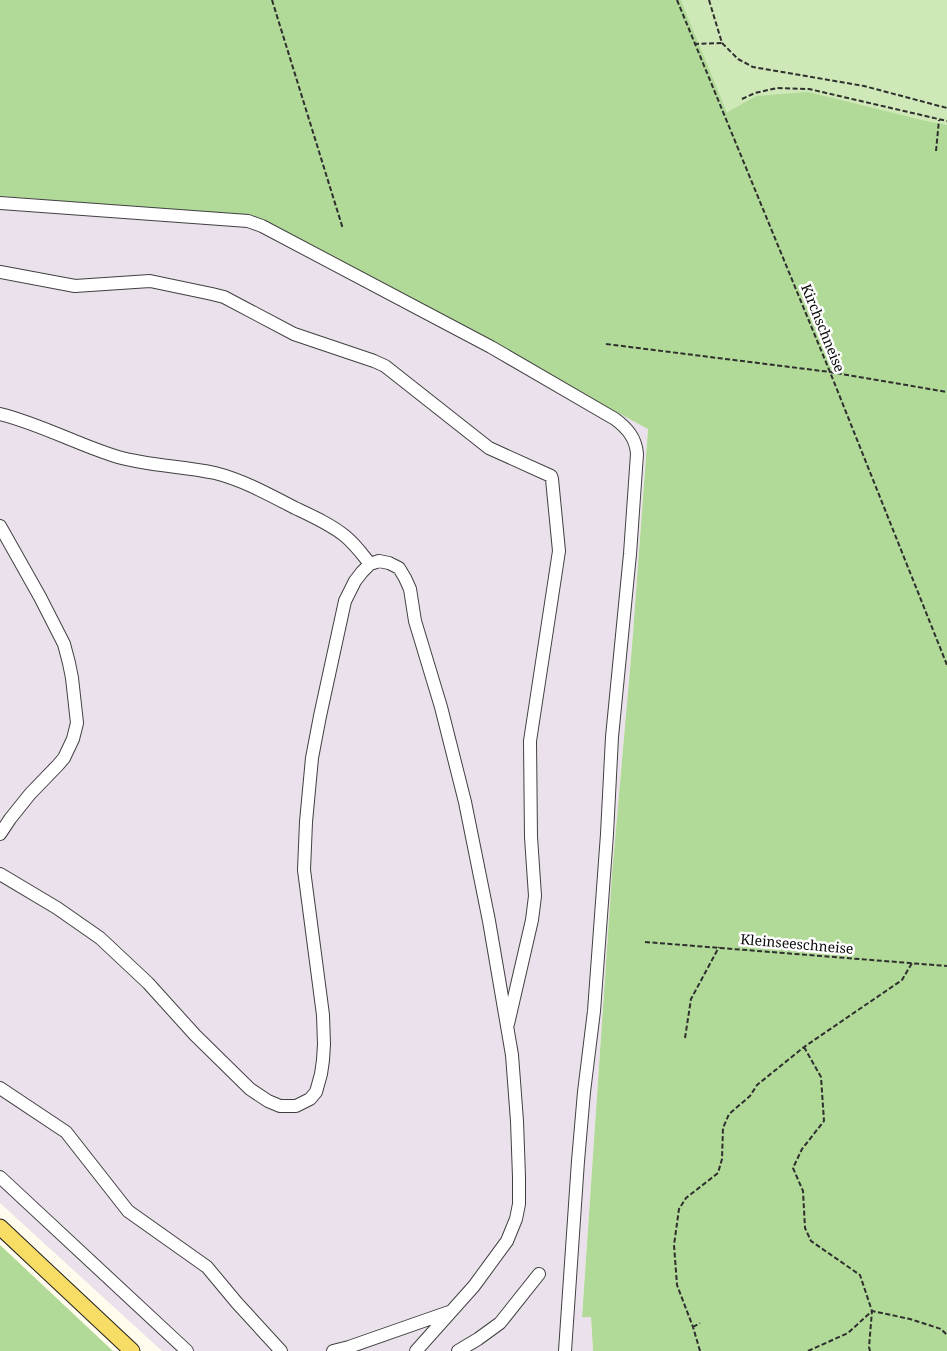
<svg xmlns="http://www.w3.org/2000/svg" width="947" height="1351" font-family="'Noto Serif',serif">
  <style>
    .industrial { fill: #ebe1ec }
    .green { fill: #cee9b7 }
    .forest { fill: #b1d997 }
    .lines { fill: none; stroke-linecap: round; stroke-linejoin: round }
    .minor-casing { stroke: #404040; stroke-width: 14 }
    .major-casing { stroke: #1e1e1e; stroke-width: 17 }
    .path { stroke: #2f2f2f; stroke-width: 2; stroke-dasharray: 5 2.5; stroke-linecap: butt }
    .minor { stroke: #fff; stroke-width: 12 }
    .major { stroke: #f7dc65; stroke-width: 15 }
    .labels { text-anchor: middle; stroke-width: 5; stroke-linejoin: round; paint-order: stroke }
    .street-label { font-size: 14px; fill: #0d0d0d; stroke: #fff }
  </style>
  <rect width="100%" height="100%" fill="#fffced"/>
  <path class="industrial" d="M 0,196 L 257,217 L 648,428 L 632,646 L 612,874 L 582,1316 L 591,1317 L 593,1351 L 162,1351 L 0,1203 Z"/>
  <path class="green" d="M 681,0 L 947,0 L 947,125 L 918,119 L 756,96 L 727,112 Z"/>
  <path class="forest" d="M 0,0 L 681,0 L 727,112 L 756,96 L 808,92 L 918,119 L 947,125 L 947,1351 L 593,1351 L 591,1317 L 582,1317 L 612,874 L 632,646 L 648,429 L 257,217 L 0,196 Z
    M 0,1245 L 113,1351 L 0,1351 Z"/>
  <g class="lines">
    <defs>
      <path id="minor" d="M 0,203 L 248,221 L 262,226 L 491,347 L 615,419 C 627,428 636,438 637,454 L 630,554 L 612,737 L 607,834 L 594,1011 L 584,1092 L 578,1161 L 565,1351
        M 0,272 L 75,286 L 150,281 L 212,294 L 224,297 L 294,334 L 374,361 L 385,366 L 489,448 L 551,476 L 552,479 L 559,551 L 530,741 L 531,837 L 535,896 L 532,920 L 508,1024
        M 0,414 C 41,424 78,445 118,457 C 150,466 183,466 215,473 C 243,480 270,495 295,508 C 312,516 330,524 345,536 C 355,544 362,554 370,564
        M 0,526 L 40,597 L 64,644 L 69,663 L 72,678 L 77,723 L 73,739 L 64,758 L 58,765 L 30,794 L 10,819 L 0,834
        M 0,874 L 57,908 L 100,938 L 148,983 L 195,1035 L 250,1089 L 268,1101 L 280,1106 L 296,1106 L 310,1099 L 316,1092 L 321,1074 L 323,1060 L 324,1044 L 323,1015 L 304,870 L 306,822 L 312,758 L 320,716 L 345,601 L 355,581 L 362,572 L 370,564 L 379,561 L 389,563 L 399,568 L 405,578 L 410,589 L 415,621 L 441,707 L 465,802 L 489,921 L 512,1055 L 517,1121 L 519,1177 L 519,1204 L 516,1219 L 507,1241 L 474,1286 L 416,1351
        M 0,1088 L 66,1132 L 128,1211 L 207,1267 L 237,1303 L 281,1351
        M 0,1177 L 187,1351
        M 333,1351 L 349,1347 L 449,1312
        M 458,1351 L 478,1339 L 500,1323 L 539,1274"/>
      <path id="major" d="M 0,1227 L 132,1351"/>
    </defs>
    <use href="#minor" class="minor-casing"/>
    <use href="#major" class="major-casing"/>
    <path class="path" d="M 272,0 L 343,229
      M 677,0 L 830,372 L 947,665
      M 709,0 L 722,43 L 738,59 L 753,67 L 864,86 L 947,108
      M 694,44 L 722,43
      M 742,99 L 755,93 L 777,88 L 809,89 L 947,121
      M 936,151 L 939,120
      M 606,344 L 830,372 L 947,392
      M 645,942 L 947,966
      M 685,1038 L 691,999 L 719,947
      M 804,1047 L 821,1077 L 824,1121 L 802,1149 L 793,1168 L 803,1191 L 805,1228 L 811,1241 L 860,1275 L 872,1311 L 869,1347 L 870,1351
      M 693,1327 L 700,1323
      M 700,1351 L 693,1327 L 677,1285 L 674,1245 L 679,1209 L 686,1198 L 718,1173 L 722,1159 L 723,1128 L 729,1114 L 750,1096 L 757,1085 L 804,1047 L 902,980 L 912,963
      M 808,1351 L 848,1333 L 872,1311 L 910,1319 L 941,1329 L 947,1335"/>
    <use href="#minor" class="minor"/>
    <use href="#major" class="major"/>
  </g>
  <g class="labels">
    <g class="street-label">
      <text transform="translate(823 328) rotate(68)" y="5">Kirchschneise</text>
      <text transform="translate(797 944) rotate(5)" y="5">Kleinseeschneise</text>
    </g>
  </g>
</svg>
